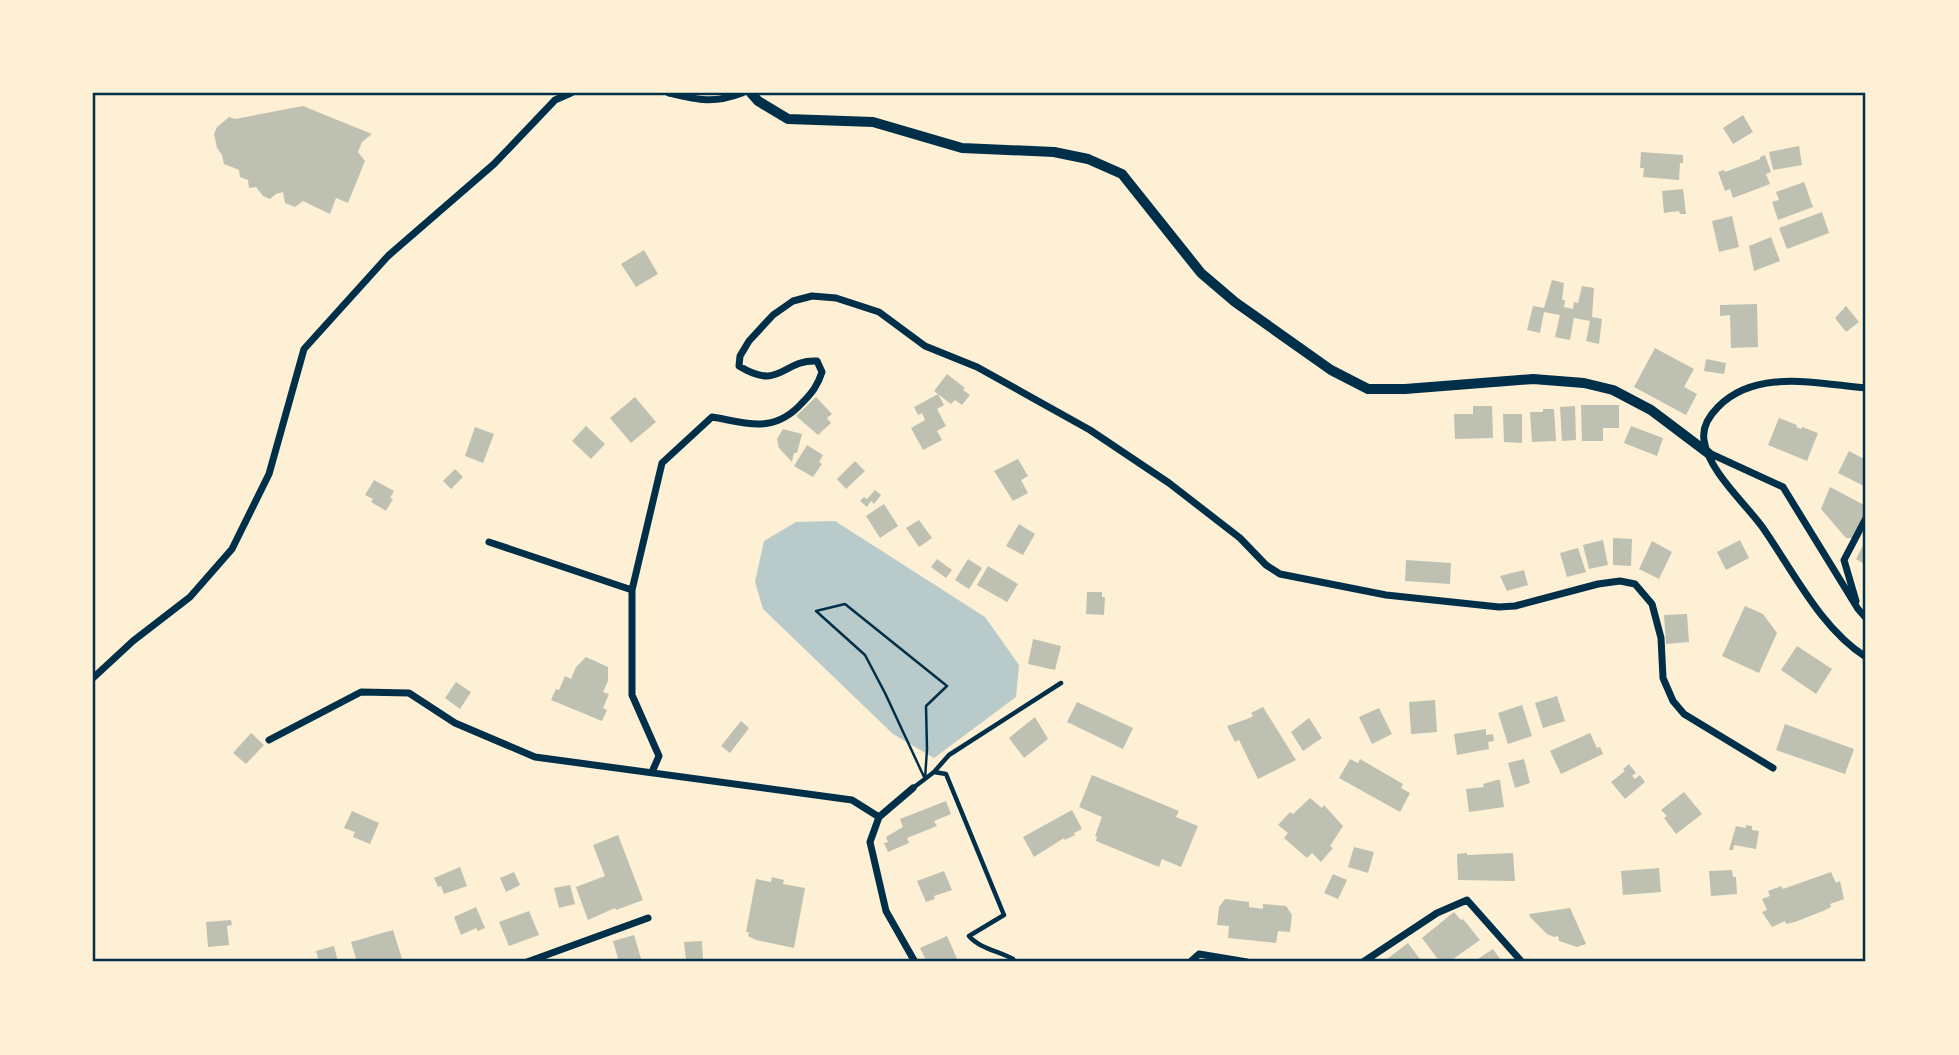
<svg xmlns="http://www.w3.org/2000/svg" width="1959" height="1055" font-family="'Source Sans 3',sans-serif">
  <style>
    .green { fill: #b9caca }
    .building { fill: #bec0b2 }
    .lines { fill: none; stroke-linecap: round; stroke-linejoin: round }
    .path { stroke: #003049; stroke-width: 2.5 }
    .service { stroke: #003049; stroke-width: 4.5 }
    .minor { stroke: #003049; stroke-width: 7 }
    .tertiary { stroke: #003049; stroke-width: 10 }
    .neatline { fill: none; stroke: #003049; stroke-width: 2.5 }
  </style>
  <rect width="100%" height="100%" fill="#fdf0d5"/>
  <path class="green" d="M 835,521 L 985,617 L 1019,665 L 1016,697 L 934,758 L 893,734 L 763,609 L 755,582 L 764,541 L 796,522 Z"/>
  <path class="building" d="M 303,106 L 372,134 L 362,142 L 358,152 L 365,161 L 348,203 L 336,198 L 330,214 L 303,201 L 295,207 L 285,203 L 283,192 L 276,194 L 270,199 L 263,196 L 256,187 L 249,188 L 248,180 L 240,177 L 239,170 L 224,164 L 222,155 L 217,148 L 214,134 L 217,127 L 229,117 L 235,119 Z
    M 1743,115 L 1753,132 L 1733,144 L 1723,128 Z
    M 1799,146 L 1802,165 L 1773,170 L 1769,152 Z
    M 1641,152 L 1683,155 L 1683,163 L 1680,163 L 1679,180 L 1643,177 L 1644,168 L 1640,168 Z
    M 1765,155 L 1771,172 L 1766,174 L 1770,184 L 1733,198 L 1730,189 L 1725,191 L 1718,172 L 1724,170 L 1725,172 L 1760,159 L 1760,157 Z
    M 1804,182 L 1813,207 L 1778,220 L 1772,202 L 1779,200 L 1776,192 Z
    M 1683,189 L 1686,214 L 1680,214 L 1679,211 L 1664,213 L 1662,191 Z
    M 1822,212 L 1829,233 L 1787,249 L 1779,228 Z
    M 1732,216 L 1739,247 L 1719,252 L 1712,221 Z
    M 1771,237 L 1780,261 L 1754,271 L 1749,246 Z
    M 644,250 L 658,274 L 636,287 L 621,264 Z
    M 1552,280 L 1564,283 L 1562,300 L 1565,300 L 1564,307 L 1573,309 L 1574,302 L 1578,303 L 1582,286 L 1594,288 L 1592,317 L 1602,319 L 1599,344 L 1586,341 L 1590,321 L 1574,318 L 1570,340 L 1555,337 L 1560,315 L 1544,312 L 1540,333 L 1527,330 L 1533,306 L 1544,308 Z
    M 1757,304 L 1758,347 L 1731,348 L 1730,315 L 1720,316 L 1720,305 Z
    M 1846,306 L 1859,322 L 1846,332 L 1835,318 Z
    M 1655,348 L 1694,369 L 1684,387 L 1697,394 L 1686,415 L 1634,387 Z
    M 1706,359 L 1726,363 L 1724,374 L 1704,371 Z
    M 947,374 L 965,388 L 963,390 L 970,395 L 962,405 L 955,400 L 951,404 L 934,391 Z
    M 938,394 L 944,405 L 937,409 L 946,426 L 937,431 L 942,440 L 923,450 L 911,428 L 925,420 L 922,413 L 918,415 L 914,407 Z
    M 635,397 L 656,422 L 631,443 L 610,418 Z
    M 816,397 L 832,414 L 827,418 L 831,423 L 818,435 L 796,416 Z
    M 1581,405 L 1619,405 L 1619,428 L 1603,428 L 1603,441 L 1582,441 Z
    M 1473,406 L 1492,406 L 1493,438 L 1455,439 L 1454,414 L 1473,414 Z
    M 1575,406 L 1576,440 L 1562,441 L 1560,407 Z
    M 1543,409 L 1554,409 L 1556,441 L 1532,442 L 1530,412 L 1543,412 Z
    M 1503,414 L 1522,414 L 1522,443 L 1504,442 Z
    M 1779,418 L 1797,425 L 1796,427 L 1801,429 L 1802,427 L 1818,433 L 1807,461 L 1768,445 Z
    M 586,426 L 605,444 L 591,459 L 572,441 Z
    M 1631,426 L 1663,438 L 1657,456 L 1624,443 Z
    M 475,427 L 494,434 L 483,463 L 465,456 Z
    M 783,429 L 802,434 L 797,453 L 794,453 L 792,462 L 779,448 L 777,439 Z
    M 807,445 L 823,455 L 819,462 L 822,464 L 813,477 L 794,466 Z
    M 1849,451 L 1866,460 L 1866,487 L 1838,473 Z
    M 1018,459 L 1028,476 L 1021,480 L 1028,493 L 1013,501 L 994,471 Z
    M 855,461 L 865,471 L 846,489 L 837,479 Z
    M 455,469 L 463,477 L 451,489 L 443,481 Z
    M 374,480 L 394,491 L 390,498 L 393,499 L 386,511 L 371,502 L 373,499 L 365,495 Z
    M 1830,487 L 1866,506 L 1866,511 L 1853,538 L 1846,538 L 1821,509 Z
    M 875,490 L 881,495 L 874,504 L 871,501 L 867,507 L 860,501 L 864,497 L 867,499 Z
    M 884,504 L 898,526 L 880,538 L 866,516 Z
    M 919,520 L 932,538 L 919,547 L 906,528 Z
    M 1019,524 L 1035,534 L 1023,555 L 1006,546 Z
    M 1613,538 L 1632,539 L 1631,566 L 1613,565 Z
    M 1866,539 L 1866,565 L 1856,559 Z
    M 1603,540 L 1608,565 L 1589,569 L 1583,545 Z
    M 1740,540 L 1749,558 L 1726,570 L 1717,552 Z
    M 1652,541 L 1672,552 L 1659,579 L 1639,569 Z
    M 1578,548 L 1586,572 L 1567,577 L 1560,553 Z
    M 937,559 L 952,570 L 946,578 L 931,567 Z
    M 968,559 L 982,568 L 969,589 L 955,580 Z
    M 1406,560 L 1451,563 L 1450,584 L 1405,581 Z
    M 988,566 L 1018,584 L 1007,602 L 977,585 Z
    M 1524,570 L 1528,585 L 1507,591 L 1500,576 Z
    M 1087,592 L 1102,592 L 1102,597 L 1105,597 L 1104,615 L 1086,614 Z
    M 1745,606 L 1763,614 L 1777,633 L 1759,673 L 1722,656 Z
    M 1687,614 L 1689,642 L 1666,644 L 1664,615 Z
    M 1033,639 L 1061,646 L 1055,670 L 1028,664 Z
    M 1797,646 L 1832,669 L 1816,694 L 1781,670 Z
    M 586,657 L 608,667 L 608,681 L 603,692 L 609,694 L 603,708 L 607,710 L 602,721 L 551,700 L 556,689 L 559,690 L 565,676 L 571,679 L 576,667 Z
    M 456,682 L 471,692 L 460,709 L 445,698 Z
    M 1557,696 L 1565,721 L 1543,728 L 1535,703 Z
    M 1435,700 L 1437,732 L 1411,734 L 1409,702 Z
    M 1077,702 L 1133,728 L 1123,749 L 1067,722 Z
    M 1522,705 L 1532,736 L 1508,744 L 1498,713 Z
    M 1263,707 L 1296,760 L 1258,779 L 1239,740 L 1235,742 L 1227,726 L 1247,719 L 1253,716 L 1251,713 Z
    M 1379,708 L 1392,734 L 1372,744 L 1359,717 Z
    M 1035,717 L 1048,739 L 1024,758 L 1009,738 Z
    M 1309,718 L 1322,738 L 1303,751 L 1291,732 Z
    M 741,721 L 749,728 L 730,753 L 721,746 Z
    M 1785,724 L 1854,749 L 1845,774 L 1776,750 Z
    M 1486,729 L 1486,735 L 1493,734 L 1494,741 L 1488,742 L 1489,749 L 1457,755 L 1454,734 Z
    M 251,733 L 264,745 L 246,764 L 233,753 Z
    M 1590,733 L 1597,748 L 1600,747 L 1603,754 L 1561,774 L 1550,751 Z
    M 1350,759 L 1358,763 L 1360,759 L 1403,784 L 1401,788 L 1410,793 L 1400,812 L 1339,778 Z
    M 1524,759 L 1530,783 L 1515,788 L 1508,763 Z
    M 1629,764 L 1636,773 L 1632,776 L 1635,779 L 1640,775 L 1645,782 L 1625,799 L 1611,782 L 1625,771 L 1623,769 Z
    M 1092,775 L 1179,811 L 1176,817 L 1198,826 L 1181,867 L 1162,859 L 1159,867 L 1096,841 L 1097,837 L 1095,836 L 1102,817 L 1079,807 Z
    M 1497,780 L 1500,780 L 1504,807 L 1469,812 L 1466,789 L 1484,787 L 1483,784 Z
    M 1684,792 L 1702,814 L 1676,834 L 1664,818 L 1667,816 L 1661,810 Z
    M 1310,798 L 1322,808 L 1324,805 L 1343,826 L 1330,846 L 1333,848 L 1321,862 L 1312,853 L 1307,858 L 1284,838 L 1288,833 L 1278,825 L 1290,812 L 1293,814 Z
    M 946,801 L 951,814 L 934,821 L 937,826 L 907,838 L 909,843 L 888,852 L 884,843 L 888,842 L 886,837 L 903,827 L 900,819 Z
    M 1072,810 L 1082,829 L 1074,833 L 1075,835 L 1065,840 L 1064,838 L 1034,857 L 1023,837 Z
    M 352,811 L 379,823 L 370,844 L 353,837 L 355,832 L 344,828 Z
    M 1746,825 L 1752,826 L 1752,830 L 1759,831 L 1756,849 L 1734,845 L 1733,850 L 1729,850 L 1736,826 L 1746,828 Z
    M 618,835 L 643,900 L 616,910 L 615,908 L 588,920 L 576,887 L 605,876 L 593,845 Z
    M 1354,847 L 1374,852 L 1368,873 L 1348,867 Z
    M 1467,853 L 1467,855 L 1513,853 L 1515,881 L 1458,880 L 1457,854 Z
    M 460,867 L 467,886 L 444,894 L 441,886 L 438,887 L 434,878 Z
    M 1659,868 L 1661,892 L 1623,895 L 1621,871 Z
    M 1732,870 L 1733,877 L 1736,877 L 1737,894 L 1711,896 L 1709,871 Z
    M 944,871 L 952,890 L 934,896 L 935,899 L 926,902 L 917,881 Z
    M 514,872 L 520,885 L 506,892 L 500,878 Z
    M 1831,872 L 1836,883 L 1840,881 L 1844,899 L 1830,904 L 1831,907 L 1823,911 L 1795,922 L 1786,924 L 1785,921 L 1772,927 L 1762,912 L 1767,910 L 1762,899 L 1770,896 L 1768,891 L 1781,886 L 1783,889 Z
    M 1333,874 L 1347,880 L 1338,899 L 1324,893 Z
    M 772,877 L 784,880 L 783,884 L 805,888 L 794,948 L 756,940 L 748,936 L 749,932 L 746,932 L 756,879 L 771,882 Z
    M 570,885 L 575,904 L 559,908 L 554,888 Z
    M 1225,899 L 1249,902 L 1249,907 L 1263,909 L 1263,904 L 1286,906 L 1292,915 L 1290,932 L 1278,931 L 1276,943 L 1228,938 L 1229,926 L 1217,925 L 1219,907 Z
    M 476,907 L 485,928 L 478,931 L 476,928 L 461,935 L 454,917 Z
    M 1570,908 L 1586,944 L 1577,947 L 1559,941 L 1558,936 L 1554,937 L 1547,934 L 1530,917 L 1529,914 Z
    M 529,911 L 539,935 L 509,946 L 499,922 Z
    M 1454,912 L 1461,920 L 1463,919 L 1480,940 L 1449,962 L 1440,962 L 1422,938 Z
    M 231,920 L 232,925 L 227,926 L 229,945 L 208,947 L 206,922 Z
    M 393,930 L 403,962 L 357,962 L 351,942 Z
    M 634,935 L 642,962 L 619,962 L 613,941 Z
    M 947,936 L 957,959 L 951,962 L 927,962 L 920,948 Z
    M 702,941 L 703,959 L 686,960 L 684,942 Z
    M 1408,943 L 1422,962 L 1382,962 L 1391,956 Z
    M 334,946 L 338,962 L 319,962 L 316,951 Z
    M 1493,949 L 1502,962 L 1473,962 Z"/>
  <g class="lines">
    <path class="path" d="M 845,604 L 947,686 L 926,706 L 927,749 L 925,779 L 885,693 L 865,655 L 816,611 Z"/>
    <path class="service" d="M 934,772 L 949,755 L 1061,683
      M 913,788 L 934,772 L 946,774 L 1004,915 L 969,936 C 979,948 998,951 1013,959 L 1012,962"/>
    <path class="minor" d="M 669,93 C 698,100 713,104 742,93
      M 1866,388 C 1818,384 1756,368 1718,407 C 1709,416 1702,427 1704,440 C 1708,471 1746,504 1763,528 C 1793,571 1821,629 1866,657
      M 1709,453 L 1783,487 L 1858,609 L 1866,618
      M 489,542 L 632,590
      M 1856,601 L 1844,560 L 1866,518
      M 93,678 L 133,641 L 190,597 L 232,549 L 269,474 L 304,349 L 388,256 L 494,164 L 555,100 L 571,93
      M 269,740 L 361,692 L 409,693 L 455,723 L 535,757 L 852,800 L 879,817
      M 652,772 L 659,756 L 632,695 L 632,590 L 662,463 L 712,417 C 748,423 774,434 802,403 C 812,393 818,385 822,372 L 817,361 C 782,359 781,392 739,366 L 740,356 L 749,341 L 773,315 L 793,301 L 812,296 L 836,298 L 879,312 L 925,346 L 977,367 L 1090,430 L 1169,483 L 1240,538 L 1266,565 L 1280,574 L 1386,595 L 1499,607 L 1515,606 L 1598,584 L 1620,581 L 1635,584 L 1652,604 L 1661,638 L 1663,678 L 1673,701 L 1684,714 L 1773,768
      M 913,788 L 879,817 L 870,842 L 886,911 L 915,962
      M 527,962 L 648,918
      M 1190,962 L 1199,954 L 1247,962
      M 1363,962 L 1437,913 L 1467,900 L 1522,962"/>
    <path class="tertiary" d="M 751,93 L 758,101 L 788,119 L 873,122 L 962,148 L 1054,152 L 1088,159 L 1122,174 L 1201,273 L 1235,302 L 1331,370 L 1368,389 L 1405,389 L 1533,379 L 1584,383 L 1613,390 L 1651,410 L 1708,453"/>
  </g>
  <rect width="1959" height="1055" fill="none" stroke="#fdf0d5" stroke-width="189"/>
  <rect x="94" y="94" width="1770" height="866" class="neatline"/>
</svg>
